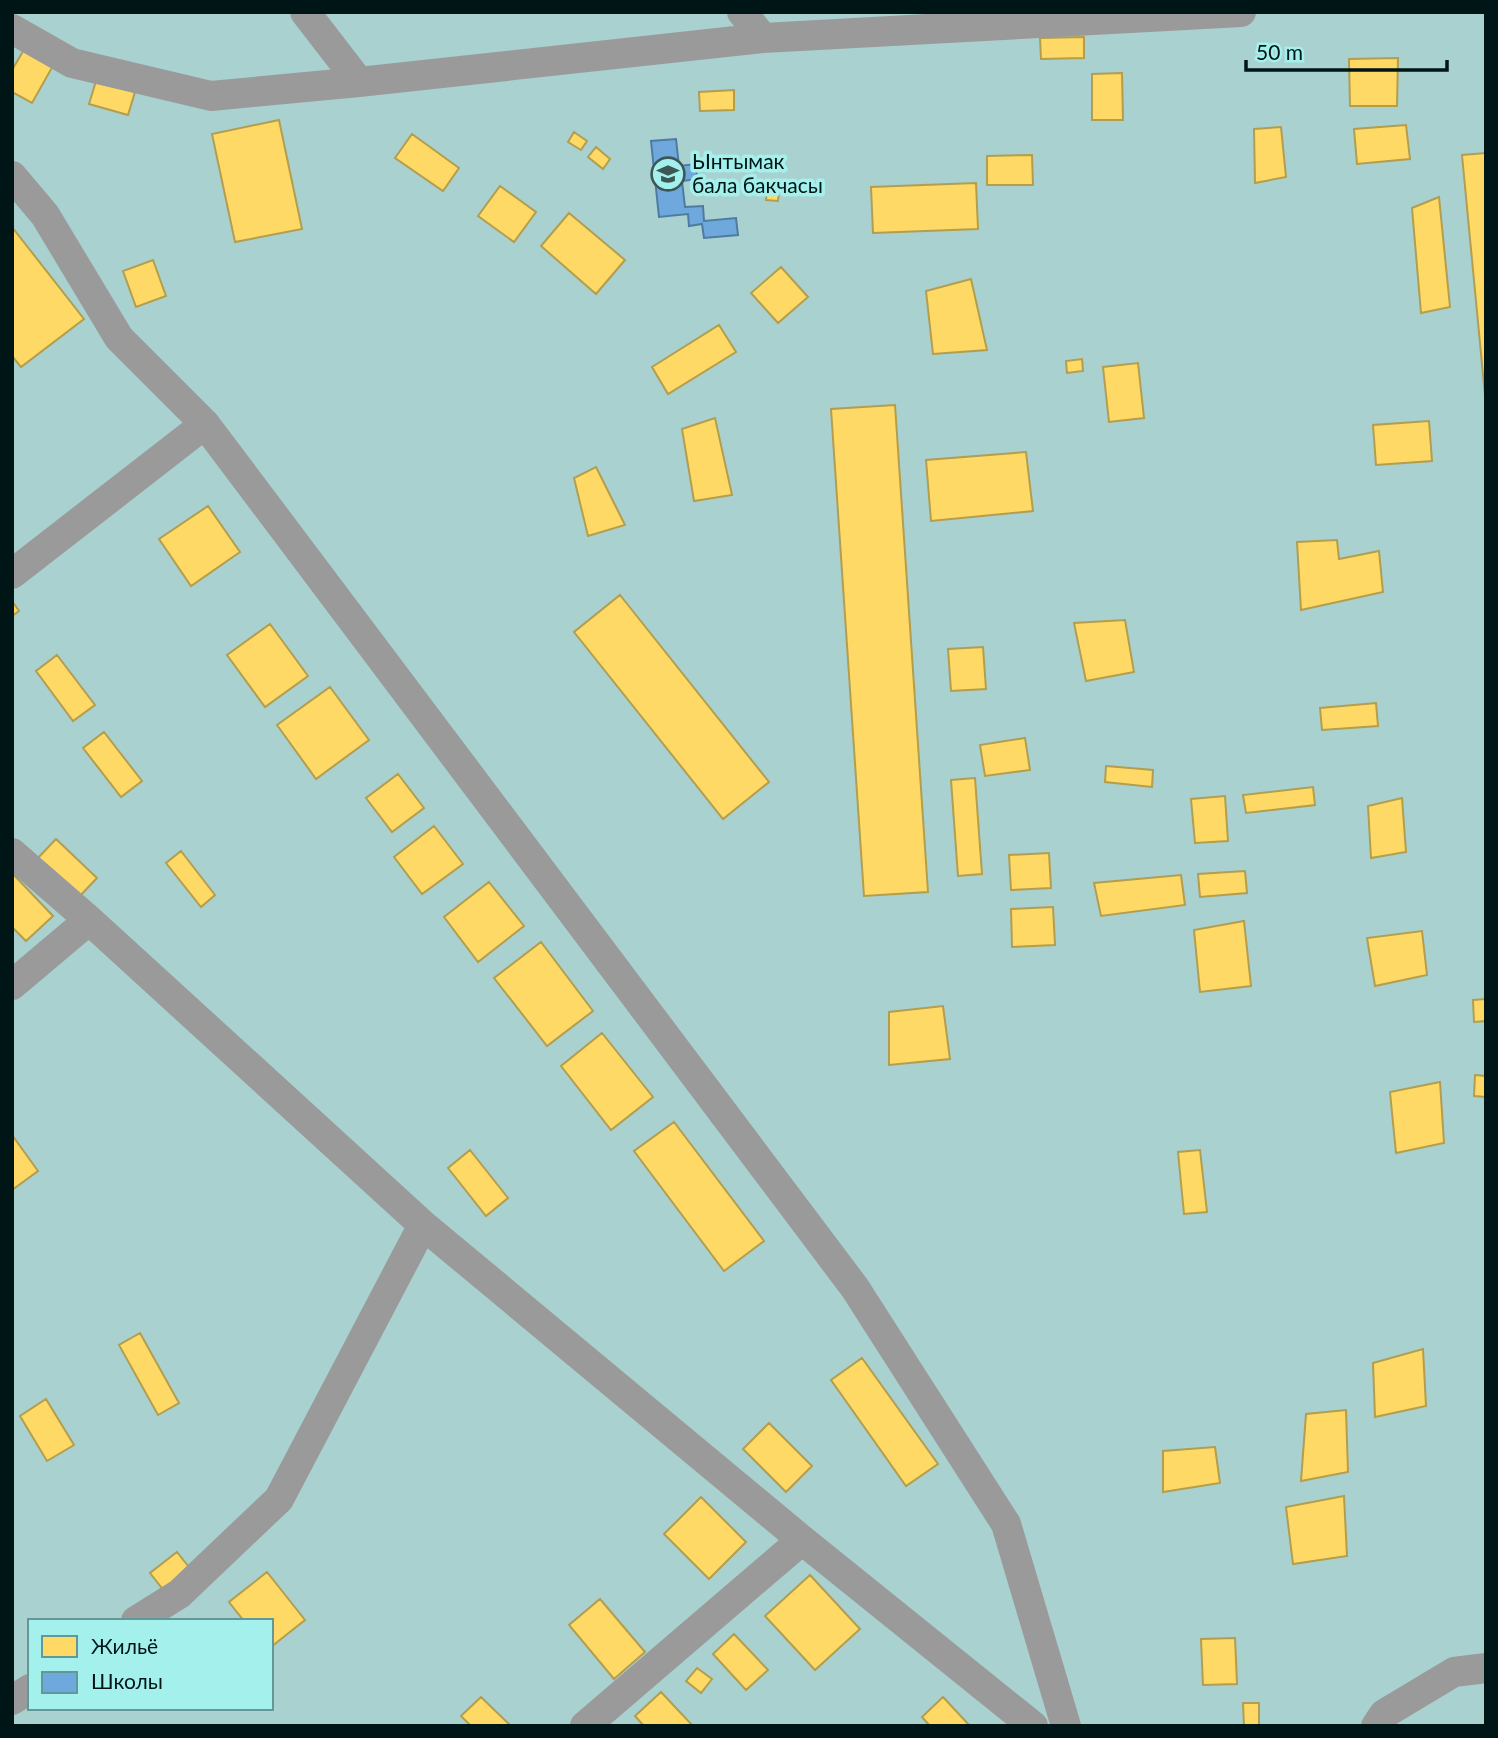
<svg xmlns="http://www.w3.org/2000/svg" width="1498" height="1738" font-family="Lato,sans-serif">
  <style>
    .homes { fill: #ffd966; stroke: #b29e4e; stroke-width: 2 }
    .schools { fill: #6fa8dc; stroke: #4e7ca0; stroke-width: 2 }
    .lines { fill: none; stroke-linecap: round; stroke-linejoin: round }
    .minor { stroke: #9b9a9a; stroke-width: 30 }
    .labels { text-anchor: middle; stroke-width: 7; stroke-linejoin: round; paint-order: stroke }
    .poi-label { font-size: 21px; fill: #001515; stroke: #a4f0ed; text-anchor: start }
  </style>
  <rect width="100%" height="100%" fill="#a8d1d0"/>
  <path class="homes" d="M 1084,37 L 1084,58 L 1041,59 L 1040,38 Z
    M 25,48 L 54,64 L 32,103 L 12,92 L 12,70 Z
    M 1398,58 L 1397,106 L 1350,106 L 1349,59 Z
    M 1122,73 L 1123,120 L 1092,120 L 1092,74 Z
    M 96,81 L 135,92 L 128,115 L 89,104 Z
    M 734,90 L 734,110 L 700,111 L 699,92 Z
    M 279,120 L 302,229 L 235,242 L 212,134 Z
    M 1406,125 L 1410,159 L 1357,164 L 1354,129 Z
    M 1281,127 L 1286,177 L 1255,183 L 1254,129 Z
    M 574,132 L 587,141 L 581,150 L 568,142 Z
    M 412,134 L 459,168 L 443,191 L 395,158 Z
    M 596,147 L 610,159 L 603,169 L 588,157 Z
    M 1486,153 L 1486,406 L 1462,155 Z
    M 1032,155 L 1033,185 L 987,185 L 987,156 Z
    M 768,180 L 780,181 L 778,201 L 766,200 Z
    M 976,183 L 978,229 L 873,233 L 871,187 Z
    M 500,186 L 536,212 L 514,242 L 478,216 Z
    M 1439,197 L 1450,307 L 1421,313 L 1412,208 Z
    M 569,213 L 625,260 L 596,294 L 541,246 Z
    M 12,227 L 84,319 L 21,367 L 12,356 Z
    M 153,260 L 166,296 L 136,307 L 123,271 Z
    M 781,267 L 808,297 L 778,323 L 751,293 Z
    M 971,279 L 987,350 L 933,354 L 926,291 Z
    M 719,325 L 736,352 L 668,394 L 652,367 Z
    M 1082,359 L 1083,371 L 1067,373 L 1066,361 Z
    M 1138,363 L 1144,418 L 1109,422 L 1103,367 Z
    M 895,405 L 928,892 L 864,896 L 831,409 Z
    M 715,418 L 732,495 L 694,501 L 682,429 Z
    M 1429,421 L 1432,461 L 1376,465 L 1373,425 Z
    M 1026,452 L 1033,511 L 931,521 L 926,460 Z
    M 596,467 L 625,525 L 588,536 L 574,478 Z
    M 208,506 L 240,552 L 191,586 L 159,539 Z
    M 1337,540 L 1339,559 L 1379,551 L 1383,592 L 1301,610 L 1297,542 Z
    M 620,595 L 769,782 L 723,819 L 574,632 Z
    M 12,601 L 19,611 L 12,616 Z
    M 1125,620 L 1134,672 L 1086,681 L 1074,623 Z
    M 270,624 L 308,676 L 265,707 L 227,655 Z
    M 983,647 L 986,689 L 951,691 L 948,649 Z
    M 57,655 L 95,705 L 73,721 L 36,671 Z
    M 330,687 L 369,740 L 316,779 L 277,725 Z
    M 1376,703 L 1378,726 L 1322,730 L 1320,708 Z
    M 104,732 L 142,781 L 121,797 L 83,748 Z
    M 1025,738 L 1030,770 L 985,776 L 980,745 Z
    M 1106,766 L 1153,770 L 1152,787 L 1105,782 Z
    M 398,774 L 424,808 L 392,832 L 366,798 Z
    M 975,778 L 982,874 L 958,876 L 951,780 Z
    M 1313,787 L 1315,805 L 1246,813 L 1243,795 Z
    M 1225,796 L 1228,841 L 1195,843 L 1191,799 Z
    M 1402,798 L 1406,852 L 1371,858 L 1368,806 Z
    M 434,826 L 463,864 L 422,894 L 394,857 Z
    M 56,839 L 97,878 L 77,899 L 36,860 Z
    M 181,851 L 215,895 L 201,907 L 166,863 Z
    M 1049,853 L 1051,888 L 1011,890 L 1009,855 Z
    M 1245,871 L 1247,893 L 1200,897 L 1198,874 Z
    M 12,873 L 53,916 L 26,941 L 12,927 Z
    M 1181,875 L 1185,905 L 1101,916 L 1094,883 Z
    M 489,882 L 524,926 L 478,962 L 444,917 Z
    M 1053,907 L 1055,945 L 1012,947 L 1011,909 Z
    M 1244,921 L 1251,986 L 1200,992 L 1194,930 Z
    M 1422,931 L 1427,975 L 1375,986 L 1367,938 Z
    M 541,942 L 593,1011 L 547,1046 L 494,978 Z
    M 1486,999 L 1486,1021 L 1474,1022 L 1473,1000 Z
    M 943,1006 L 950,1059 L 889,1065 L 889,1012 Z
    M 602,1033 L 653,1097 L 611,1130 L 561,1066 Z
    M 1475,1075 L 1486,1076 L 1486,1097 L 1474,1096 Z
    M 1440,1082 L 1444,1143 L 1396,1153 L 1390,1092 Z
    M 674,1122 L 764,1241 L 724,1271 L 634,1151 Z
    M 12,1135 L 38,1171 L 12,1190 Z
    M 470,1150 L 508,1198 L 486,1216 L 448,1168 Z
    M 1200,1150 L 1207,1212 L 1184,1214 L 1178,1152 Z
    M 140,1333 L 179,1403 L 158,1415 L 119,1345 Z
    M 1423,1349 L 1426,1406 L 1375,1417 L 1373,1363 Z
    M 862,1358 L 938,1464 L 906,1486 L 831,1380 Z
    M 46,1399 L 74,1445 L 47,1461 L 20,1416 Z
    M 1346,1410 L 1348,1472 L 1301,1481 L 1306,1414 Z
    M 769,1423 L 812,1466 L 786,1492 L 743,1449 Z
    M 1215,1447 L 1220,1483 L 1163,1492 L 1163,1451 Z
    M 1344,1496 L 1347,1556 L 1293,1564 L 1286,1507 Z
    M 701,1497 L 746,1542 L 709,1579 L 664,1534 Z
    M 177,1552 L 192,1571 L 165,1592 L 150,1573 Z
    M 267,1572 L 305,1620 L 271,1647 L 271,1621 L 244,1621 L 229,1602 Z
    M 810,1575 L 860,1629 L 815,1670 L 765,1616 Z
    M 600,1599 L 645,1652 L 614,1679 L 569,1625 Z
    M 734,1634 L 768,1670 L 746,1690 L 713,1654 Z
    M 1235,1638 L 1237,1684 L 1203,1685 L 1201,1639 Z
    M 697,1668 L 712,1679 L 701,1693 L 686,1681 Z
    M 661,1692 L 693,1726 L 644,1726 L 635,1716 Z
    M 481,1697 L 511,1726 L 471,1726 L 461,1716 Z
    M 943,1697 L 970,1726 L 930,1726 L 922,1717 Z
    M 1243,1703 L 1259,1703 L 1259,1726 L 1244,1726 Z"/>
  <path class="schools" d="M 676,139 L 679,166 L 696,164 L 697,179 L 682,181 L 685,207 L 703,206 L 704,221 L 736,218 L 738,235 L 704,238 L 702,224 L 689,226 L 688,214 L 659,217 L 651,141 Z"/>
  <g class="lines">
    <path class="minor" d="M 305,12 L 359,82
      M 742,12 L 763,38
      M 12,29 L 72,63 L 211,96 L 359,82 L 763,38 L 1241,12
      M 12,176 L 45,215 L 119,338 L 205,424 L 855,1288 L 1006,1524 L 1066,1726
      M 12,574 L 205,424
      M 12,853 L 89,920 L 423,1225 L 802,1540 L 1033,1726
      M 12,985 L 89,920
      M 136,1621 L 179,1594 L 279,1499 L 423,1225
      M 12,1700 L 30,1689
      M 585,1726 L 802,1540
      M 1376,1726 L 1384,1714 L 1454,1672 L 1486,1668"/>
  </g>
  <defs>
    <symbol id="school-ring" viewBox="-11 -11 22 22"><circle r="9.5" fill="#a4f0ed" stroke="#3b5756" stroke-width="1.5"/><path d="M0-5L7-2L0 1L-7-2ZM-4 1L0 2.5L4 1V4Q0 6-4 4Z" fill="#3b5756"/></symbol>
  </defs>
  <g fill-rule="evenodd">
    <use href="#school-ring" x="649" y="155" width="38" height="38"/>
  </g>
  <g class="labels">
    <g class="poi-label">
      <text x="692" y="169">Ынтымак<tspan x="692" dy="24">бала бакчасы</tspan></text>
    </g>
  </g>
  <rect width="1498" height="1738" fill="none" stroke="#001515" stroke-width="28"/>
  <rect x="28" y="1619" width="245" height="91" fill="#a4f0ed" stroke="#629897" stroke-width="2"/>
  <rect x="42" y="1636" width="35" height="21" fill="#ffd966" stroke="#629897" stroke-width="2"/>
  <text x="91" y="1654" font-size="21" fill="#001515">Жильё</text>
  <rect x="42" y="1672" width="35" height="21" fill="#6fa8dc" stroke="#629897" stroke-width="2"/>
  <text x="91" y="1689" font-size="21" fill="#001515">Школы</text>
  <path d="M1246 60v10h201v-10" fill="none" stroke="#001515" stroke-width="3.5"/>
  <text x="1256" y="60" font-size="21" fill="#001515" stroke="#a4f0ed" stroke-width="5" paint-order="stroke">50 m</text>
</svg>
